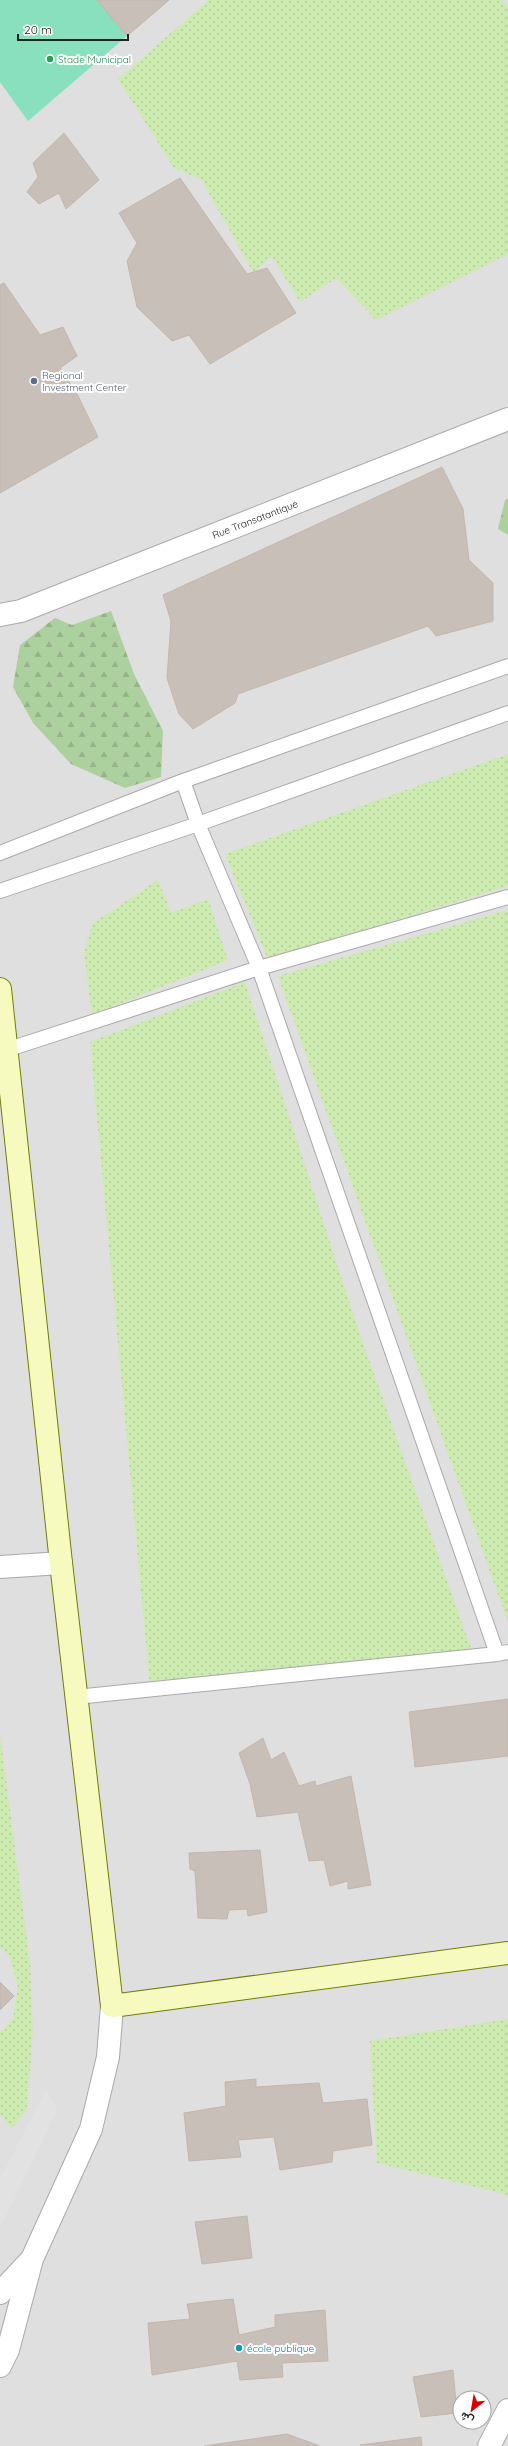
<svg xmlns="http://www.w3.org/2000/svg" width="508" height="2446" font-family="Quicksand,Vazirmatn,sans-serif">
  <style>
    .residential { fill: #e0dfdf; fill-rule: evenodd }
    .grass { fill: url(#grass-dots) }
    .forest { fill: url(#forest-firs) }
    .pitch { fill: #88e0be }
    .parking { fill: #e2e2e2 }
    .building { fill: #c7bfb8; stroke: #c4b6ab }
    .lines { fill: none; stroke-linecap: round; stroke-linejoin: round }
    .service-casing { stroke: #a9a9a9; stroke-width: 16 }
    .minor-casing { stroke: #a9a9a9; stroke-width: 24 }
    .secondary-casing { stroke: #707d05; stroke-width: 24 }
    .service { stroke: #fff; stroke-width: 14 }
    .minor { stroke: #fff; stroke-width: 22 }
    .secondary { stroke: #f7fabf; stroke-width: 22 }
    .leisure-dot { fill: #2e9e5b; stroke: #fff; stroke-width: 1.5 }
    .service-dot { fill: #5c6f8a; stroke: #fff; stroke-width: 1.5 }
    .culture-dot { fill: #0f9aa8; stroke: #fff; stroke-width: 1.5 }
    .labels { text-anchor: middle; stroke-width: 4; stroke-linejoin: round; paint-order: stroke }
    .leisure-label { font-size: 10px; fill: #27864d; stroke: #fff; text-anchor: start }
    .service-label { font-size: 10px; fill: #4e5e75; stroke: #fff; text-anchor: start }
    .street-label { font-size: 10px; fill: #222; stroke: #fff }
    .culture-label { font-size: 10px; fill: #0d838f; stroke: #fff; text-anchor: start }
  </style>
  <defs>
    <pattern id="grass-dots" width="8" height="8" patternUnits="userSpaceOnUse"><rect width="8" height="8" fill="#cdebb0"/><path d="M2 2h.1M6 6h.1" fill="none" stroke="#b0c997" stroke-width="1.8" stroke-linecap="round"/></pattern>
    <pattern id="forest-firs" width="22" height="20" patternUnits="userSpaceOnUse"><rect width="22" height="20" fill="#add19e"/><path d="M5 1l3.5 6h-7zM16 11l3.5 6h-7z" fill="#95b388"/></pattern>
  </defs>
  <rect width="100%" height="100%" fill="#f2efe9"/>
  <path class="residential" d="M 0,0 L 508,0 L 508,2446 L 0,2446 ZM 460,2398 L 484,2398 L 484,2422 L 460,2422 Z"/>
  <path class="grass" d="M 209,0 L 503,0 L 508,11 L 508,254 L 376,320 L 336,278 L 300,302 L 272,256 L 253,272 L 201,179 L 174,168 L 118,79 Z
    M 508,754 L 508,886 L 268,959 L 225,854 Z
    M 158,880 L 171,913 L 208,899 L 228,960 L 92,1015 L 84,953 L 92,924 Z
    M 508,910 L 508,1622 L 278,976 Z
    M 245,982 L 360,1334 L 472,1651 L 150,1686 L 90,1042 Z
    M 0,1734 L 30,1963 L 33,2031 L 27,2109 L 12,2128 L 0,2114 L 0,2033 L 13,2019 L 18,1986 L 9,1956 L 0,1947 Z
    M 508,2019 L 508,2195 L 377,2163 L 370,2041 Z"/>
  <path class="forest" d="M 508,499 L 508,535 L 498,529 L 505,500 Z
    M 111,611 L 134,674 L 163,731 L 161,777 L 125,788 L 71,764 L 33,723 L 13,687 L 20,645 L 55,618 L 72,625 Z"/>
  <path class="pitch" d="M 0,0 L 169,0 L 28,121 L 0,82 Z"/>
  <path class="parking" d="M 47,2089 L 57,2110 L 0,2228 L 0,2178 Z"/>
  <path class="building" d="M 97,0 L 169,0 L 127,36 Z
    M 64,133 L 99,180 L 66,209 L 59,193 L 39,204 L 27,192 L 38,177 L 33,163 Z
    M 180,178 L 247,274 L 267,268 L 296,313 L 210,364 L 189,335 L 172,341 L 137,307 L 127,261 L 137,243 L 119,213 Z
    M 4,283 L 40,335 L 63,327 L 77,356 L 60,368 L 77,394 L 98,437 L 0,493 L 0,285 Z
    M 442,467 L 463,509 L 469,560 L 493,583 L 493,621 L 436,636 L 428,626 L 238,694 L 235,703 L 193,729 L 179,714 L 167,678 L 171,621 L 163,595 Z
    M 508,1699 L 508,1756 L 415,1767 L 409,1712 Z
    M 263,1738 L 271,1760 L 284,1752 L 299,1786 L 315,1781 L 316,1786 L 351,1776 L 371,1885 L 348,1889 L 348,1881 L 330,1886 L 324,1860 L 309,1861 L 298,1812 L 257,1817 L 250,1784 L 239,1753 Z
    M 260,1850 L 267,1912 L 248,1916 L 247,1909 L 229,1910 L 227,1919 L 198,1918 L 195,1871 L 190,1869 L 189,1853 Z
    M 0,1982 L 14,1996 L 0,2010 Z
    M 256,2079 L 256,2087 L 319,2083 L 323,2103 L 367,2099 L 372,2145 L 333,2151 L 332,2162 L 280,2170 L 274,2137 L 238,2140 L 241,2157 L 189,2161 L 184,2113 L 226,2106 L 225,2082 Z
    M 247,2216 L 252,2258 L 202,2264 L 195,2222 Z
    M 233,2299 L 239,2335 L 275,2327 L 275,2315 L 325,2310 L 328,2361 L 282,2363 L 283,2377 L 240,2380 L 237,2361 L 152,2375 L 148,2323 L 190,2319 L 187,2304 Z
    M 453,2370 L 457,2413 L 421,2417 L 413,2377 Z
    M 287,2434 L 320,2446 L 204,2446 Z
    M 421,2437 L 422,2446 L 360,2445 Z"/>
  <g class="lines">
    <defs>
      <path id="service" d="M 0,853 L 183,781 L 508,666
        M 0,891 L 198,824 L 508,713
        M 508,897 L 259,968 L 497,1654 L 508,1652
        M 6,1050 L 259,968 L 198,824 L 183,781
        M 76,1697 L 497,1654"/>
      <path id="minor" d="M 0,615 L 21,611 L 508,419
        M 0,1567 L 61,1563
        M 0,2293 L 31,2260
        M 0,2366 L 8,2350 L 32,2259 L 91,2129 L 108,2057 L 112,2006
        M 489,2446 L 508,2410"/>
      <path id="secondary" d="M 0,989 L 61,1563 L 112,2006 L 508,1953"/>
    </defs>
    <use href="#service" class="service-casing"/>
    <use href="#minor" class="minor-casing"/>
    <use href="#secondary" class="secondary-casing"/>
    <use href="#service" class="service"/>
    <use href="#minor" class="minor"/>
    <use href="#secondary" class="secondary"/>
  </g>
  <circle class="leisure-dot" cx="50" cy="59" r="4"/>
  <circle class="service-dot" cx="34" cy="381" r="4"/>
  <circle class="culture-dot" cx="239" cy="2348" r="4"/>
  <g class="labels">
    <g class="leisure-label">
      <text x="58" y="63">Stade Municipal</text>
    </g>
    <g class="service-label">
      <text x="42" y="379">Regional<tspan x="42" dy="12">Investment Center</tspan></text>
    </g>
    <g class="street-label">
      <text transform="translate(255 519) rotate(-21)" y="4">Rue Transatantique</text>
    </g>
    <g class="culture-label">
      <text x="247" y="2352">école publique</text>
    </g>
  </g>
  <g transform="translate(472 2410) rotate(211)"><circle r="19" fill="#ffffff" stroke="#a7a7a7"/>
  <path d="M0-3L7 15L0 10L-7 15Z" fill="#d40000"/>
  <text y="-6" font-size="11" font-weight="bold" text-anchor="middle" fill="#222222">ش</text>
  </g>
  <path d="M18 34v6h110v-6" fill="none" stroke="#222222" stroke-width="2"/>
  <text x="24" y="34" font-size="12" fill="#222222" stroke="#ffffff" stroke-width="3" paint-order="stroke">20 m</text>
</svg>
